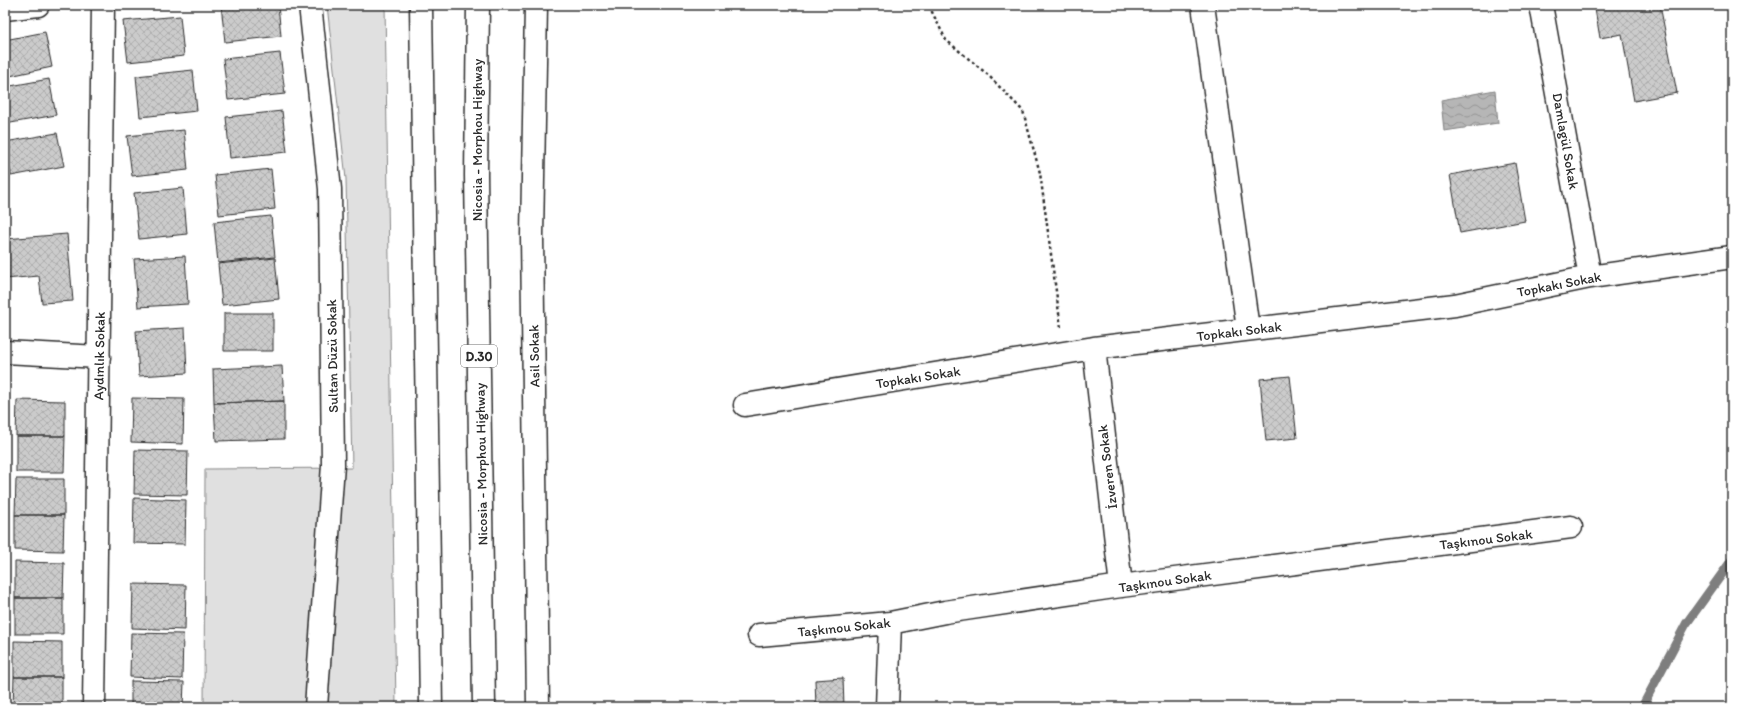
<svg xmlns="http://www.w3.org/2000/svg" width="1737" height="712" font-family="Itim,sans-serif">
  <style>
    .green { fill: #e0e0e0; stroke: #868686 }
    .water { fill: url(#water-waves); stroke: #7e7e7e }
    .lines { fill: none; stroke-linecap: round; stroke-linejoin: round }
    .stream { stroke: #7e7e7e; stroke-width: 9 }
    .building { fill: url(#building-cross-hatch); stroke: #2b2b2b }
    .minor-casing { stroke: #2b2b2b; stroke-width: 25 }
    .trunk-casing { stroke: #2b2b2b; stroke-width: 25 }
    .path { stroke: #2b2b2b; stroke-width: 2.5; stroke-dasharray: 3 3; stroke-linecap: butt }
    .minor { stroke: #fff; stroke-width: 22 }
    .trunk { stroke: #fff; stroke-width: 22 }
    .labels { text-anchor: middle; stroke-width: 3; stroke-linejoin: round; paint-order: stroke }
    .shield { fill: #fff; stroke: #6b6b6b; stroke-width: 1 }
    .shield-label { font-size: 13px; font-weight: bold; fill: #2b2b2b }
    .street-label { font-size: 14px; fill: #2b2b2b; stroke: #fff }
  </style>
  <defs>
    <pattern id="water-waves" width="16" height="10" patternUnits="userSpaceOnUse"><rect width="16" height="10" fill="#b6b6b6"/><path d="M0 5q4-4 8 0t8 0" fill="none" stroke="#949494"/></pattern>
    <pattern id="building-cross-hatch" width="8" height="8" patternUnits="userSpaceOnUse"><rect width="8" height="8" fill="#cbcbcb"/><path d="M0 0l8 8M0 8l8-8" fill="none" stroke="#aeaeae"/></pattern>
  </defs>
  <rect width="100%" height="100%" fill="#fff"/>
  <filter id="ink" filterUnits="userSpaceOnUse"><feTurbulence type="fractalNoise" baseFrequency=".025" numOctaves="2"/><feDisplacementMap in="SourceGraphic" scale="8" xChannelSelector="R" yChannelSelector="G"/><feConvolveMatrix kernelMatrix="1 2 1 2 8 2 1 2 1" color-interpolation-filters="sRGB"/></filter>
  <g filter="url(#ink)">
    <path class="green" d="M 327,5 L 385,5 L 396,707 L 204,707 L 205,469 L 352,468 L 346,179 Z"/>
    <path class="water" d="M 1495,90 L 1498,123 L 1444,131 L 1441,100 Z"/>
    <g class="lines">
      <path class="stream" d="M 1642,707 L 1686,624 L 1732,560"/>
    </g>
    <path class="building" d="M 221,5 L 278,5 L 281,36 L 225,42 Z
      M 1616,5 L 1660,5 L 1677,93 L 1634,101 L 1622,34 L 1600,38 L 1595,9 Z
      M 180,16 L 184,56 L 128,62 L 123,21 Z
      M 45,32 L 52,67 L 5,77 L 5,40 Z
      M 280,53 L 285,94 L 228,100 L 223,59 Z
      M 193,70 L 197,111 L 140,117 L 136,76 Z
      M 49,79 L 56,115 L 5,124 L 5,87 Z
      M 282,111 L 287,152 L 230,158 L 226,117 Z
      M 184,130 L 188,170 L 132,176 L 127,136 Z
      M 57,133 L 64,166 L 11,176 L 5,142 Z
      M 1515,163 L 1525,221 L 1460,233 L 1450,175 Z
      M 271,169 L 275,209 L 219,215 L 215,175 Z
      M 183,188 L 187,234 L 139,239 L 134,193 Z
      M 271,216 L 275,257 L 218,263 L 214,222 Z
      M 67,234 L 73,301 L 42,303 L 39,276 L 5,279 L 5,239 Z
      M 185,256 L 188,304 L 138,307 L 134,259 Z
      M 275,258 L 279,299 L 222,305 L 218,264 Z
      M 224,313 L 273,313 L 273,351 L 224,351 Z
      M 185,328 L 187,373 L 139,376 L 136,331 Z
      M 282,366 L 284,401 L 214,403 L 213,369 Z
      M 1290,376 L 1297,438 L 1266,441 L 1260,379 Z
      M 132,398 L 184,399 L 183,444 L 131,442 Z
      M 17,400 L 65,401 L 65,436 L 16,436 Z
      M 284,401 L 284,439 L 216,441 L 214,403 Z
      M 16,436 L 65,436 L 64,472 L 16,472 Z
      M 135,450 L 188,451 L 187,495 L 134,494 Z
      M 16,479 L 64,479 L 64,515 L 15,515 Z
      M 134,498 L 186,500 L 185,544 L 133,543 Z
      M 15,515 L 64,515 L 63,551 L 15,550 Z
      M 15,562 L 64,563 L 63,598 L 15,598 Z
      M 133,584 L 186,585 L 185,630 L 132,628 Z
      M 15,598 L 63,598 L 63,634 L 15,634 Z
      M 131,633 L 183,634 L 182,679 L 130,677 Z
      M 14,641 L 62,642 L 62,677 L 14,677 Z
      M 14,677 L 62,677 L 62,707 L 13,707 Z
      M 843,678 L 844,707 L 815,707 L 816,706 L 815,680 Z
      M 131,681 L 184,682 L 183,707 L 131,707 Z"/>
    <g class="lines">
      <defs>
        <path id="minor" d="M 310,5 L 330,189 L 333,465 L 316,707
          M 536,5 L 532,236 L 538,707
          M 1203,5 L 1248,329
          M 1541,5 L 1590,277
          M 5,9 L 38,5
          M 1094,348 L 1121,586
          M 5,352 L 99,357
          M 745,405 L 1094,348 L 1455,305 L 1590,277 L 1732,257
          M 759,635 L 890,623 L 945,612 L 1121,586 L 1571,527
          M 94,707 L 103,5
          M 887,707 L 890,623"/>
        <path id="trunk" d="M 421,5 L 431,707
          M 478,5 L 476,175 L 484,707"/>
      </defs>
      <use href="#minor" class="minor-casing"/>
      <use href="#trunk" class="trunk-casing"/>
      <path class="path" d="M 932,5 L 932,12 L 946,40 L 987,74 L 1023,111 L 1040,173 L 1061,328"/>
      <use href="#minor" class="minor"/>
      <use href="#trunk" class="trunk"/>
    </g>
  </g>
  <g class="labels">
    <rect class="shield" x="461" y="345" width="36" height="22" rx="3"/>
    <g class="shield-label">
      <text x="479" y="361">D.30</text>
    </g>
    <g class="street-label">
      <text transform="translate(477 140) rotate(-90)" y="5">Nicosia - Morphou Highway</text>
      <text transform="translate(1566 141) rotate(80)" y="5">Damlagül Sokak</text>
      <text transform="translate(1559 284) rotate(-11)" y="5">Topkakı Sokak</text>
      <text transform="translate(1239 331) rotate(-7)" y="5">Topkakı Sokak</text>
      <text transform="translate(99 356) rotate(-89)" y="5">Aydınlık Sokak</text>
      <text transform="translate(332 356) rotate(-91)" y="5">Sultan Düzü Sokak</text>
      <text transform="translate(534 356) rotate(-91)" y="5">Asil Sokak</text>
      <text transform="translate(918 377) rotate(-9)" y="5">Topkakı Sokak</text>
      <text transform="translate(481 464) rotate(-91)" y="5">Nicosia - Morphou Highway</text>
      <text transform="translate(1107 467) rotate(-97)" y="5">İzveren Sokak</text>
      <text transform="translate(1486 539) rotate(-7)" y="5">Taşkınou Sokak</text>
      <text transform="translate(1165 581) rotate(-8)" y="5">Taşkınou Sokak</text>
      <text transform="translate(844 627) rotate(-6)" y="5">Taşkınou Sokak</text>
    </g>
  </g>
  <rect width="1737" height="712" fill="none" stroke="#fff" stroke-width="20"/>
  <rect x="10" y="10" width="1717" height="692" fill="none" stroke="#2b2b2b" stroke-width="1.5" filter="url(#ink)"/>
</svg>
